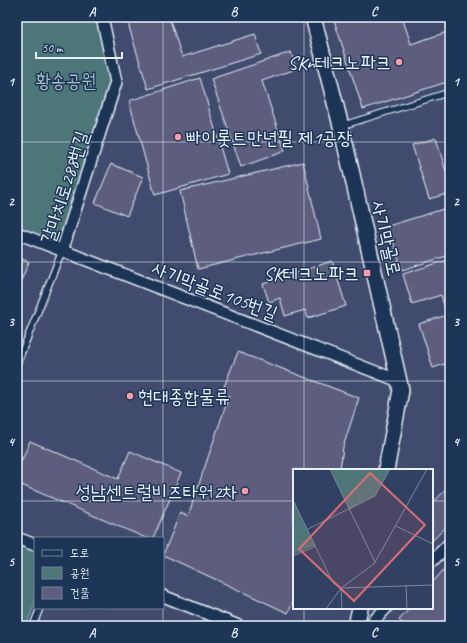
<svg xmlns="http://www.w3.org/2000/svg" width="467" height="643" font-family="Caveat,'Poor Story',sans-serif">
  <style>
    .built { fill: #414c6e; fill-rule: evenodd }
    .green { fill: #4e7679; stroke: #9bb4b8 }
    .building { fill: #5d5d7e; stroke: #e8f1f8 }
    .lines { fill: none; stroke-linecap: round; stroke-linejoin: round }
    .lane-casing { stroke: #e8f1f8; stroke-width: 8 }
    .street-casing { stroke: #e8f1f8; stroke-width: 14 }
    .secondary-casing { stroke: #e8f1f8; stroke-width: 18 }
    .lane { stroke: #1d3557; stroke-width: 5.5 }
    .street { stroke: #1d3557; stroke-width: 11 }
    .secondary { stroke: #1d3557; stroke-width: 15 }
    .grid { fill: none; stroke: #e8f1f8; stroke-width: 1; stroke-opacity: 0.55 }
    .poi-dot { fill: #ff9aa2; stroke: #1d3557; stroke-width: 1.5 }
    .labels { text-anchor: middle; stroke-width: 3; stroke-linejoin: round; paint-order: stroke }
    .poi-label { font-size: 19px; fill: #e8f1f8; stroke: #1d3557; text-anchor: end }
    .park-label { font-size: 19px; fill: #aac0c5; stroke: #1d3557 }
    .street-label { font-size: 19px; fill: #e8f1f8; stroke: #1d3557 }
    .inset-road { fill: none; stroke: #7a879f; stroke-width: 1 }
    .view { fill: #dc6e71; fill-opacity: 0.15; stroke: #dc6e71; stroke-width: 2 }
    .inset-edge { fill: none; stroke: #e8f1f8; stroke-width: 2 }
    .neatline { fill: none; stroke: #e8f1f8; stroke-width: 1.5 }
    .grid-label { font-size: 13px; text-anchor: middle; font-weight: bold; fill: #e8f1f8 }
  </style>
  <rect width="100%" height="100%" fill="#304163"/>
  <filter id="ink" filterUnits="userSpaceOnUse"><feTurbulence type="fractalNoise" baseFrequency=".025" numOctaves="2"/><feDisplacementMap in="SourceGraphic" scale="8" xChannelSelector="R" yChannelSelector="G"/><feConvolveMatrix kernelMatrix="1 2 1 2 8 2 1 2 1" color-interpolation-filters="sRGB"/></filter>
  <g filter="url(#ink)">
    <path class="built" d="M 101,17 L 450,17 L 450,626 L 26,626 L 35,603 L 35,608 L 163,608 L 163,538 L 35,538 L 35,546 L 17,539 L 17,224 ZM 294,470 L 432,470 L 432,608 L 294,608 Z"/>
    <path class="green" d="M 17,17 L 102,17 L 116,82 L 62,251 L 17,233 Z
      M 17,539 L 35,546 L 35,603 L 26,626 L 17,626 Z"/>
    <path class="building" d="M 126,17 L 169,17 L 182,57 L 255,34 L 261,54 L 148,89 Z
      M 333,17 L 402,17 L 411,44 L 450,31 L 450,81 L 363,109 Z
      M 291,52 L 296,69 L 262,81 L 285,151 L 241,167 L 211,79 Z
      M 200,78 L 228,174 L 155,195 L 129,101 Z
      M 436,138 L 450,185 L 450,193 L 429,199 L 412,145 Z
      M 303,162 L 321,239 L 198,269 L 180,191 Z
      M 111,164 L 143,177 L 127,216 L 95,203 Z
      M 450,207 L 450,255 L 402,270 L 388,226 Z
      M 17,257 L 29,262 L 17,290 Z
      M 450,259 L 450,308 L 445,309 L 441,295 L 412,304 L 403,274 Z
      M 332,261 L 346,306 L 308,318 L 305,310 L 285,316 L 280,298 L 269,302 L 263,284 Z
      M 450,314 L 450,362 L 433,368 L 419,324 Z
      M 238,352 L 359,398 L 343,447 L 340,470 L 294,470 L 294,600 L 288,613 L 163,555 L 180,513 L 188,516 L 229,396 L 221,394 Z
      M 30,441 L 118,479 L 130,451 L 181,473 L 153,538 L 146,538 L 17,483 L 17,471 Z
      M 450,485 L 450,523 L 432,541 L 432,504 Z
      M 446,567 L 450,571 L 450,626 L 405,626 L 399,620 L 410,608 L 432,608 L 432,583 Z"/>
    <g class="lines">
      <defs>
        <path id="lane" d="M 341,126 L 450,92
          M 17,364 L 62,251
          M 33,626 L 40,608"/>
        <path id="street" d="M 17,233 L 399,381
          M 62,251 L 116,82 L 102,17
          M 17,538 L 35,545
          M 432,561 L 450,543
          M 163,596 L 239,626
          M 369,626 L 386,608"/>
        <path id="secondary" d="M 313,17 L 341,126 L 401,390 L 386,470
          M 356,626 L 360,608"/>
      </defs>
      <use href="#lane" class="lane-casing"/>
      <use href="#street" class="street-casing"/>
      <use href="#secondary" class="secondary-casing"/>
      <use href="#lane" class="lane"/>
      <use href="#street" class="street"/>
      <use href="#secondary" class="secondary"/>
    </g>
  </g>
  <path class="grid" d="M 163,17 L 163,538M 304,17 L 304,470M 17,142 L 450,142M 17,262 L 450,262M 17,381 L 450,381M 17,501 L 294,501M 432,501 L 450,501M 163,538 L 163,608M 163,608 L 163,626M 304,608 L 304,626"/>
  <g class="poi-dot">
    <circle cx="399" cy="62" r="4"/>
    <circle cx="178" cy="137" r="4"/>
    <rect x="363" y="269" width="8" height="8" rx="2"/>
    <circle cx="130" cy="396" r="4"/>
    <circle cx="245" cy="491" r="4"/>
  </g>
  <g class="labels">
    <g class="poi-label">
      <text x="391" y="69">SKn테크노파크</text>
      <text x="186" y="144" text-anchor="start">빠이롯트만년필 제1공장</text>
      <text x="359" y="280">SK테크노파크</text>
      <text x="138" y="403" text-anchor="start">현대종합물류</text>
      <text x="237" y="498">성남센트럴비즈타워2차</text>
    </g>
    <g class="park-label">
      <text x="66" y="87">황송공원</text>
    </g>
    <g class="street-label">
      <text transform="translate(64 187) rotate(-72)" y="7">갈마치로288번길</text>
      <text transform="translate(387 238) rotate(77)" y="7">사기막골로</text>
      <text transform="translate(215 290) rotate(21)" y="7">사기막골로105번길</text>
    </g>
  </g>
  <g transform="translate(293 469)">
    <rect width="140" height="140" fill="#304163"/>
    <path d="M 37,0 L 97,0 L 82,27 L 56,41 ZM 0,31 L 22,76 L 0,86 Z" fill="#4e7679"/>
    <path class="inset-road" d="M 37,0 L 82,93M 0,31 L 40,114 L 48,119M 103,57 L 140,75M 15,60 L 82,27 L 97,0M 0,87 L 23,77M 113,116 L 114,140M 48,119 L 140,116M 48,120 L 49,140M 33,140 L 48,119 L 81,95 L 134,0"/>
    <path class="view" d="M 77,4 L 132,56 L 61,132 L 6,80 Z"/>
    <rect width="140" height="140" class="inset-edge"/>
  </g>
  <rect width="467" height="643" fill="none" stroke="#1d3557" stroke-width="44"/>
  <rect x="34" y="537" width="130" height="72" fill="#1d3557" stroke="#6e8097"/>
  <rect x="42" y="550" width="20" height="6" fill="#1d3557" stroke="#6e8097"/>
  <text x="70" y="557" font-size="12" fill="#e8f1f8">도로</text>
  <rect x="42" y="567" width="20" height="12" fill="#4e7679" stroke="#6e8097"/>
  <text x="70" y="577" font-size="12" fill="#e8f1f8">공원</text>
  <rect x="42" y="587" width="20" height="12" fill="#5d5d7e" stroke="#6e8097"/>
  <text x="70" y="597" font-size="12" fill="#e8f1f8">건물</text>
  <path d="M36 52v6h86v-6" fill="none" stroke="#e8f1f8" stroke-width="2"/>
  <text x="42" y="52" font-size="12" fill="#e8f1f8" stroke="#1d3557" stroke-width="3" paint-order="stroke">50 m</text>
  <rect x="22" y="22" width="423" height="599" class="neatline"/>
  <g class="grid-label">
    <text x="92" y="16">A</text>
    <text x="234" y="16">B</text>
    <text x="374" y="16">C</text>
    <text x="11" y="86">1</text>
    <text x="456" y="86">1</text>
    <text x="11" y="206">2</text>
    <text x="456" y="206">2</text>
    <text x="11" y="326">3</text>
    <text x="456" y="326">3</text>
    <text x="11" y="446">4</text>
    <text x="456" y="446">4</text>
    <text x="11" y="566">5</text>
    <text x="456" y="566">5</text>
    <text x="92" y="637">A</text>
    <text x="234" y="637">B</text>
    <text x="374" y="637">C</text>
  </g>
</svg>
